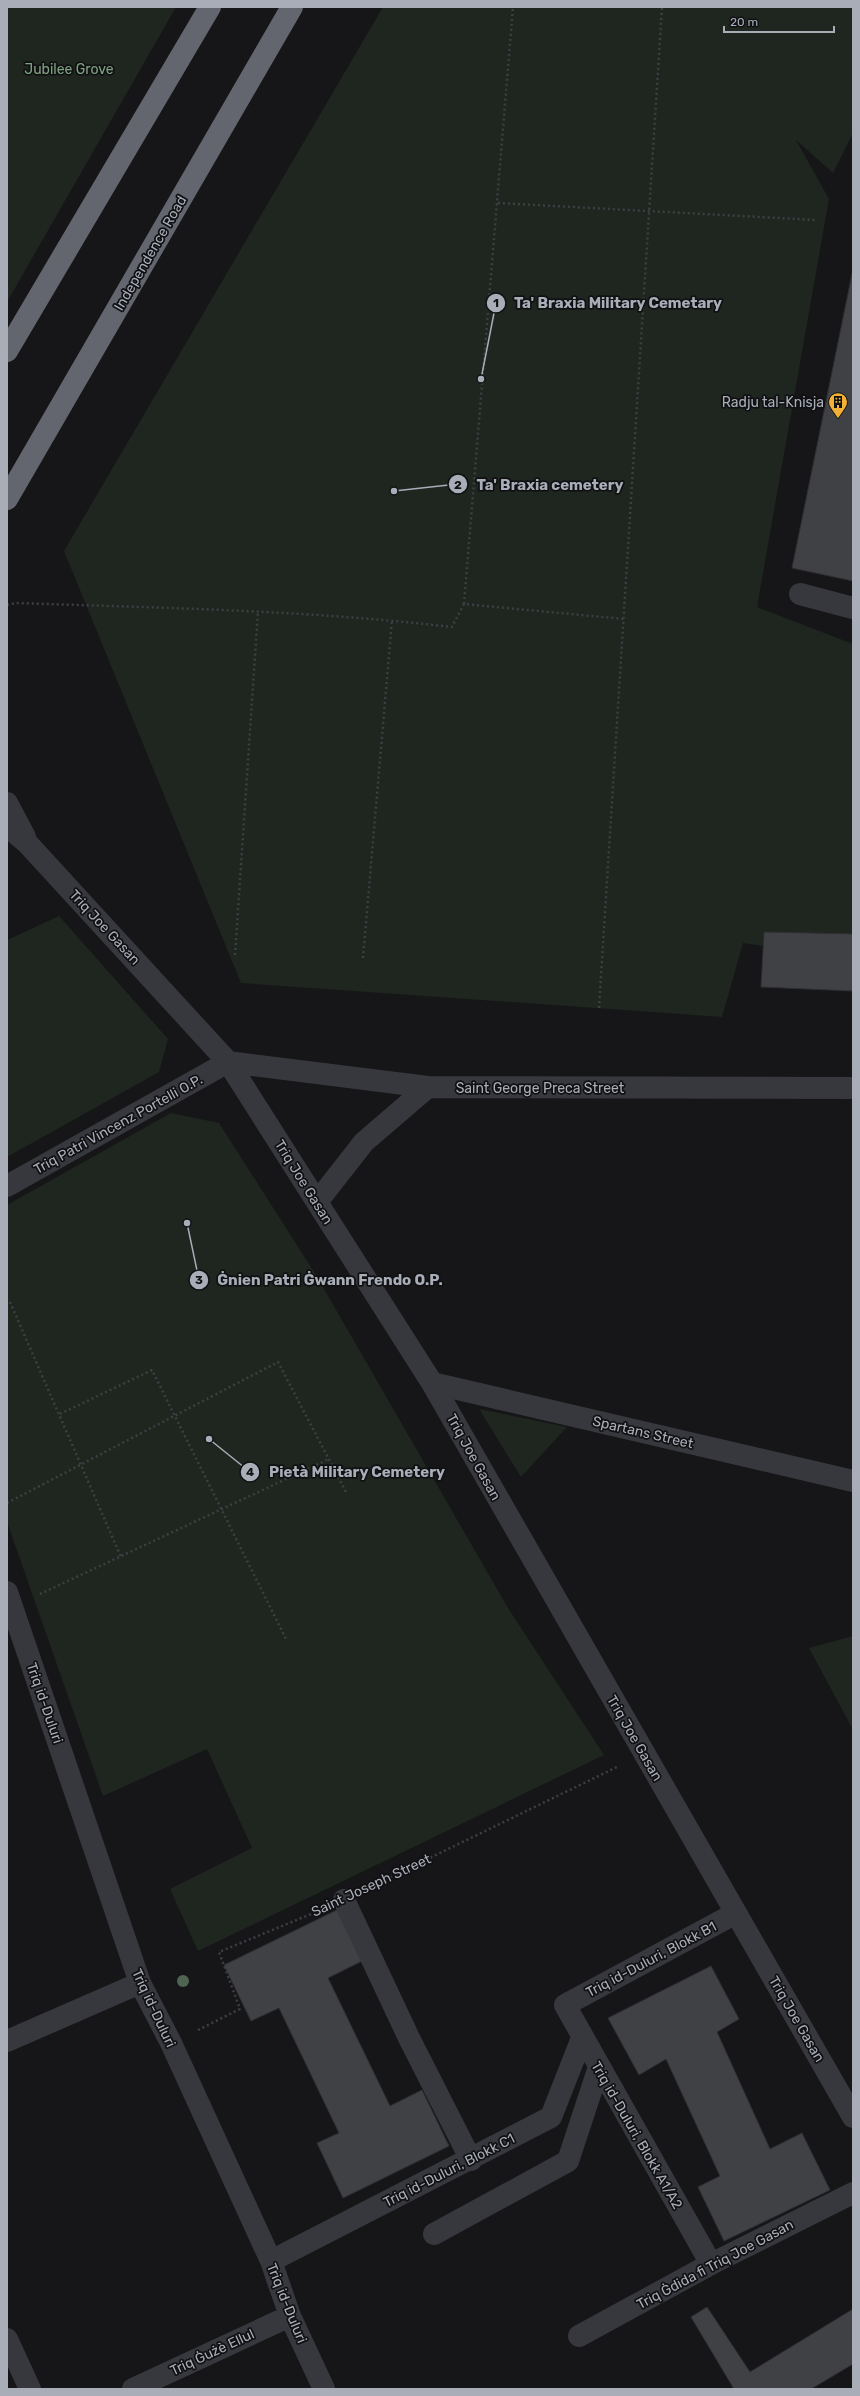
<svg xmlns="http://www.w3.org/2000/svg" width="860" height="2396" font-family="Rubik,sans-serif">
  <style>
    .green { fill: #1e261f }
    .building { fill: #404145; stroke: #303034 }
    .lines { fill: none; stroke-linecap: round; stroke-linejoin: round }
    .path { stroke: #3d3f44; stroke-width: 2.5; stroke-dasharray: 2 3; stroke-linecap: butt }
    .minor { stroke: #37383d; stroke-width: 22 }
    .highway { stroke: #63666e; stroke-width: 22 }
    .tree { fill: #506452 }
    .labels { text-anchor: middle; stroke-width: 3.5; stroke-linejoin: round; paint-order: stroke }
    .park-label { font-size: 14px; fill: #7fa381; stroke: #111113 }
    .street-label { font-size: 14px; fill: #a8adb8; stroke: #111113 }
    .poi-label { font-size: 14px; fill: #a8adb8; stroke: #111113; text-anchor: end }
    .leader { fill: none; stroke: #a8adb8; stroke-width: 1.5 }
    .callout-dot { fill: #a8adb8; stroke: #111113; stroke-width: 1.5 }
    .mark-label { font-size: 12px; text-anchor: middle; font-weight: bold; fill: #111 }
    .callout-label { font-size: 15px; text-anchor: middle; font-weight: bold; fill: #a8adb8; stroke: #111113; stroke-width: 3.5; stroke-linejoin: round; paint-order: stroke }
  </style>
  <rect width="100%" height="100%" fill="#161618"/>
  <path class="green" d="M 7,7 L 176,7 L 7,302 Z
    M 383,7 L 853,7 L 853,133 L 833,173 L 796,140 L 829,199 L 757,607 L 853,644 L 853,934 L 764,932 L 763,946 L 743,943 L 722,1017 L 241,983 L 64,551 Z
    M 59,916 L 168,1039 L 159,1072 L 7,1157 L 7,940 Z
    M 171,1113 L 219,1123 L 316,1275 L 508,1608 L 604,1755 L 198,1951 L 170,1889 L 252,1848 L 207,1749 L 103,1796 L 7,1522 L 7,1205 Z
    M 479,1409 L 567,1427 L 521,1477 Z
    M 853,1636 L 853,1726 L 851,1726 L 809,1648 Z"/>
  <path class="building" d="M 853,269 L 853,581 L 792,568 Z
    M 764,932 L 853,934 L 853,991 L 761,987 Z
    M 337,1910 L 362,1961 L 328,1978 L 390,2106 L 422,2090 L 449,2146 L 343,2198 L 317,2143 L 339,2133 L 279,2008 L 251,2021 L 224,1965 Z
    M 711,1966 L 739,2019 L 717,2032 L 770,2149 L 802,2133 L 830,2190 L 724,2241 L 698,2187 L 720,2176 L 666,2059 L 639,2075 L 608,2018 Z
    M 707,2307 L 750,2372 L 853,2309 L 853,2364 L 811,2389 L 734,2389 L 691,2317 Z"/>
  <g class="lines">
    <path class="path" d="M 498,203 L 816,220
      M 464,604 L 513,7
      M 7,605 L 16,603 C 161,608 307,610 452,627 L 464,604 L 624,619
      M 235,955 L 258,611
      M 363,958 L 392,620
      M 599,1008 L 662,7
      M 10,1302 L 121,1557
      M 60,1414 L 152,1370 L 287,1641
      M 7,1503 L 278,1362 L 346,1492
      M 40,1594 L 329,1459
      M 372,1886 L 617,1767
      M 198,2030 L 240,2009 L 219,1952 L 316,1912"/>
    <path class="minor" d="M 800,594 L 853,608
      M 7,803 L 25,837
      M 7,826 L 28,844 L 228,1062 L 432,1383 L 853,2117
      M 228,1062 L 428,1087 L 853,1088
      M 7,1186 L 228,1062
      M 317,1202 L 364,1142 L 428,1087
      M 432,1383 L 853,1481
      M 7,1592 L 140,1983 L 171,2043 L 271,2261 L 290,2316 L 324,2389
      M 344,1900 L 409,2038 L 471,2160
      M 7,2041 L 140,1983
      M 434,2234 L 568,2161 L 599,2067
      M 271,2261 L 551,2117 L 582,2038
      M 711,2264 L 565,2005 L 736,1913
      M 579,2336 L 711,2264 L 853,2193
      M 7,2339 L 30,2389
      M 133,2389 L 290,2316"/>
    <path class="highway" d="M 7,351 L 210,7
      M 7,499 L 292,7"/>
  </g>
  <circle class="tree" cx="183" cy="1981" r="6"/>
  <defs>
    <symbol id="building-pin" viewBox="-11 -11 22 30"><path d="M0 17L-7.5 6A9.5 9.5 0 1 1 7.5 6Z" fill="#f2b134" stroke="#111113"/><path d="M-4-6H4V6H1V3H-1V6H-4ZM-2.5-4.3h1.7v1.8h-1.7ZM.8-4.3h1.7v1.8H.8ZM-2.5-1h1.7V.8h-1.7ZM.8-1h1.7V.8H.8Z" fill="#111"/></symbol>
  </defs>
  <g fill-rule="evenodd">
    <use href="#building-pin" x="827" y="391" width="22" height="30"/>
  </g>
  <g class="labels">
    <g class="park-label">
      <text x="69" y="74">Jubilee Grove</text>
    </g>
    <g class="street-label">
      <text transform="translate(150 253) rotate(-60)" y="5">Independence Road</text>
      <text transform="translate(105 927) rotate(47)" y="5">Triq Joe Gasan</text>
      <text x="540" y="1093">Saint George Preca Street</text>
      <text transform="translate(118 1124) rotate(-29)" y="5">Triq Patri Vincenz Portelli O.P.</text>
      <text transform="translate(304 1182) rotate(58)" y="5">Triq Joe Gasan</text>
      <text transform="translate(643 1432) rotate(13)" y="5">Spartans Street</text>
      <text transform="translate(474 1457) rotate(61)" y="5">Triq Joe Gasan</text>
      <text transform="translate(45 1703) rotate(71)" y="5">Triq id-Duluri</text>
      <text transform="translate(635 1738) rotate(60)" y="5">Triq Joe Gasan</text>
      <text transform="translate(371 1885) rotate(-25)" y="5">Saint Joseph Street</text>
      <text transform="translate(651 1959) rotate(-28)" y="5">Triq id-Duluri, Blokk B1</text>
      <text transform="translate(154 2008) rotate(65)" y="5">Triq id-Duluri</text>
      <text transform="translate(797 2019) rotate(60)" y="5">Triq Joe Gasan</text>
      <text transform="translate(637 2135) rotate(60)" y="5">Triq id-Duluri, Blokk A1/A2</text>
      <text transform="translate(449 2170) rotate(-27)" y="5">Triq id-Duluri, Blokk C1</text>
      <text transform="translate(715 2264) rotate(-28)" y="5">Triq Ġdida fi Triq Joe Gasan</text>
      <text transform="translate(287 2303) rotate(68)" y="5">Triq id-Duluri</text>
      <text transform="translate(212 2352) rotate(-25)" y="5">Triq Ġużè Ellul</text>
    </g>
    <g class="poi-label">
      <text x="824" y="407">Radju tal-Knisja</text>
    </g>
  </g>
  <path class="leader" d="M481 379L496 303M394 491L458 484M187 1223L199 1280M209 1439L250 1472"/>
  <g class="callout-dot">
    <circle cx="481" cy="379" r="4"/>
    <circle cx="394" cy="491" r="4"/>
    <circle cx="187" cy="1223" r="4"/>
    <circle cx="209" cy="1439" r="4"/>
    <circle cx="496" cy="303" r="10"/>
    <circle cx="458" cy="484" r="10"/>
    <circle cx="199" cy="1280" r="10"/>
    <circle cx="250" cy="1472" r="10"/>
  </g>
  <g class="mark-label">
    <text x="496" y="307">1</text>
    <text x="458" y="489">2</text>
    <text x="199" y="1284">3</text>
    <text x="250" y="1476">4</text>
  </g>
  <g class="callout-label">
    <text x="618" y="308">Ta' Braxia Military Cemetary</text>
    <text x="550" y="490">Ta' Braxia cemetery</text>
    <text x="330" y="1285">Ġnien Patri Ġwann Frendo O.P.</text>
    <text x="357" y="1477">Pietà Military Cemetery</text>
  </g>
  <rect width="860" height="2396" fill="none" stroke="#a8adb8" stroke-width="16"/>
  <path d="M724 26v6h110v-6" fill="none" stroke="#a8adb8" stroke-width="2"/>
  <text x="730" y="26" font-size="12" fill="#a8adb8" stroke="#111113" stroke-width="3" paint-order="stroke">20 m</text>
</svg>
